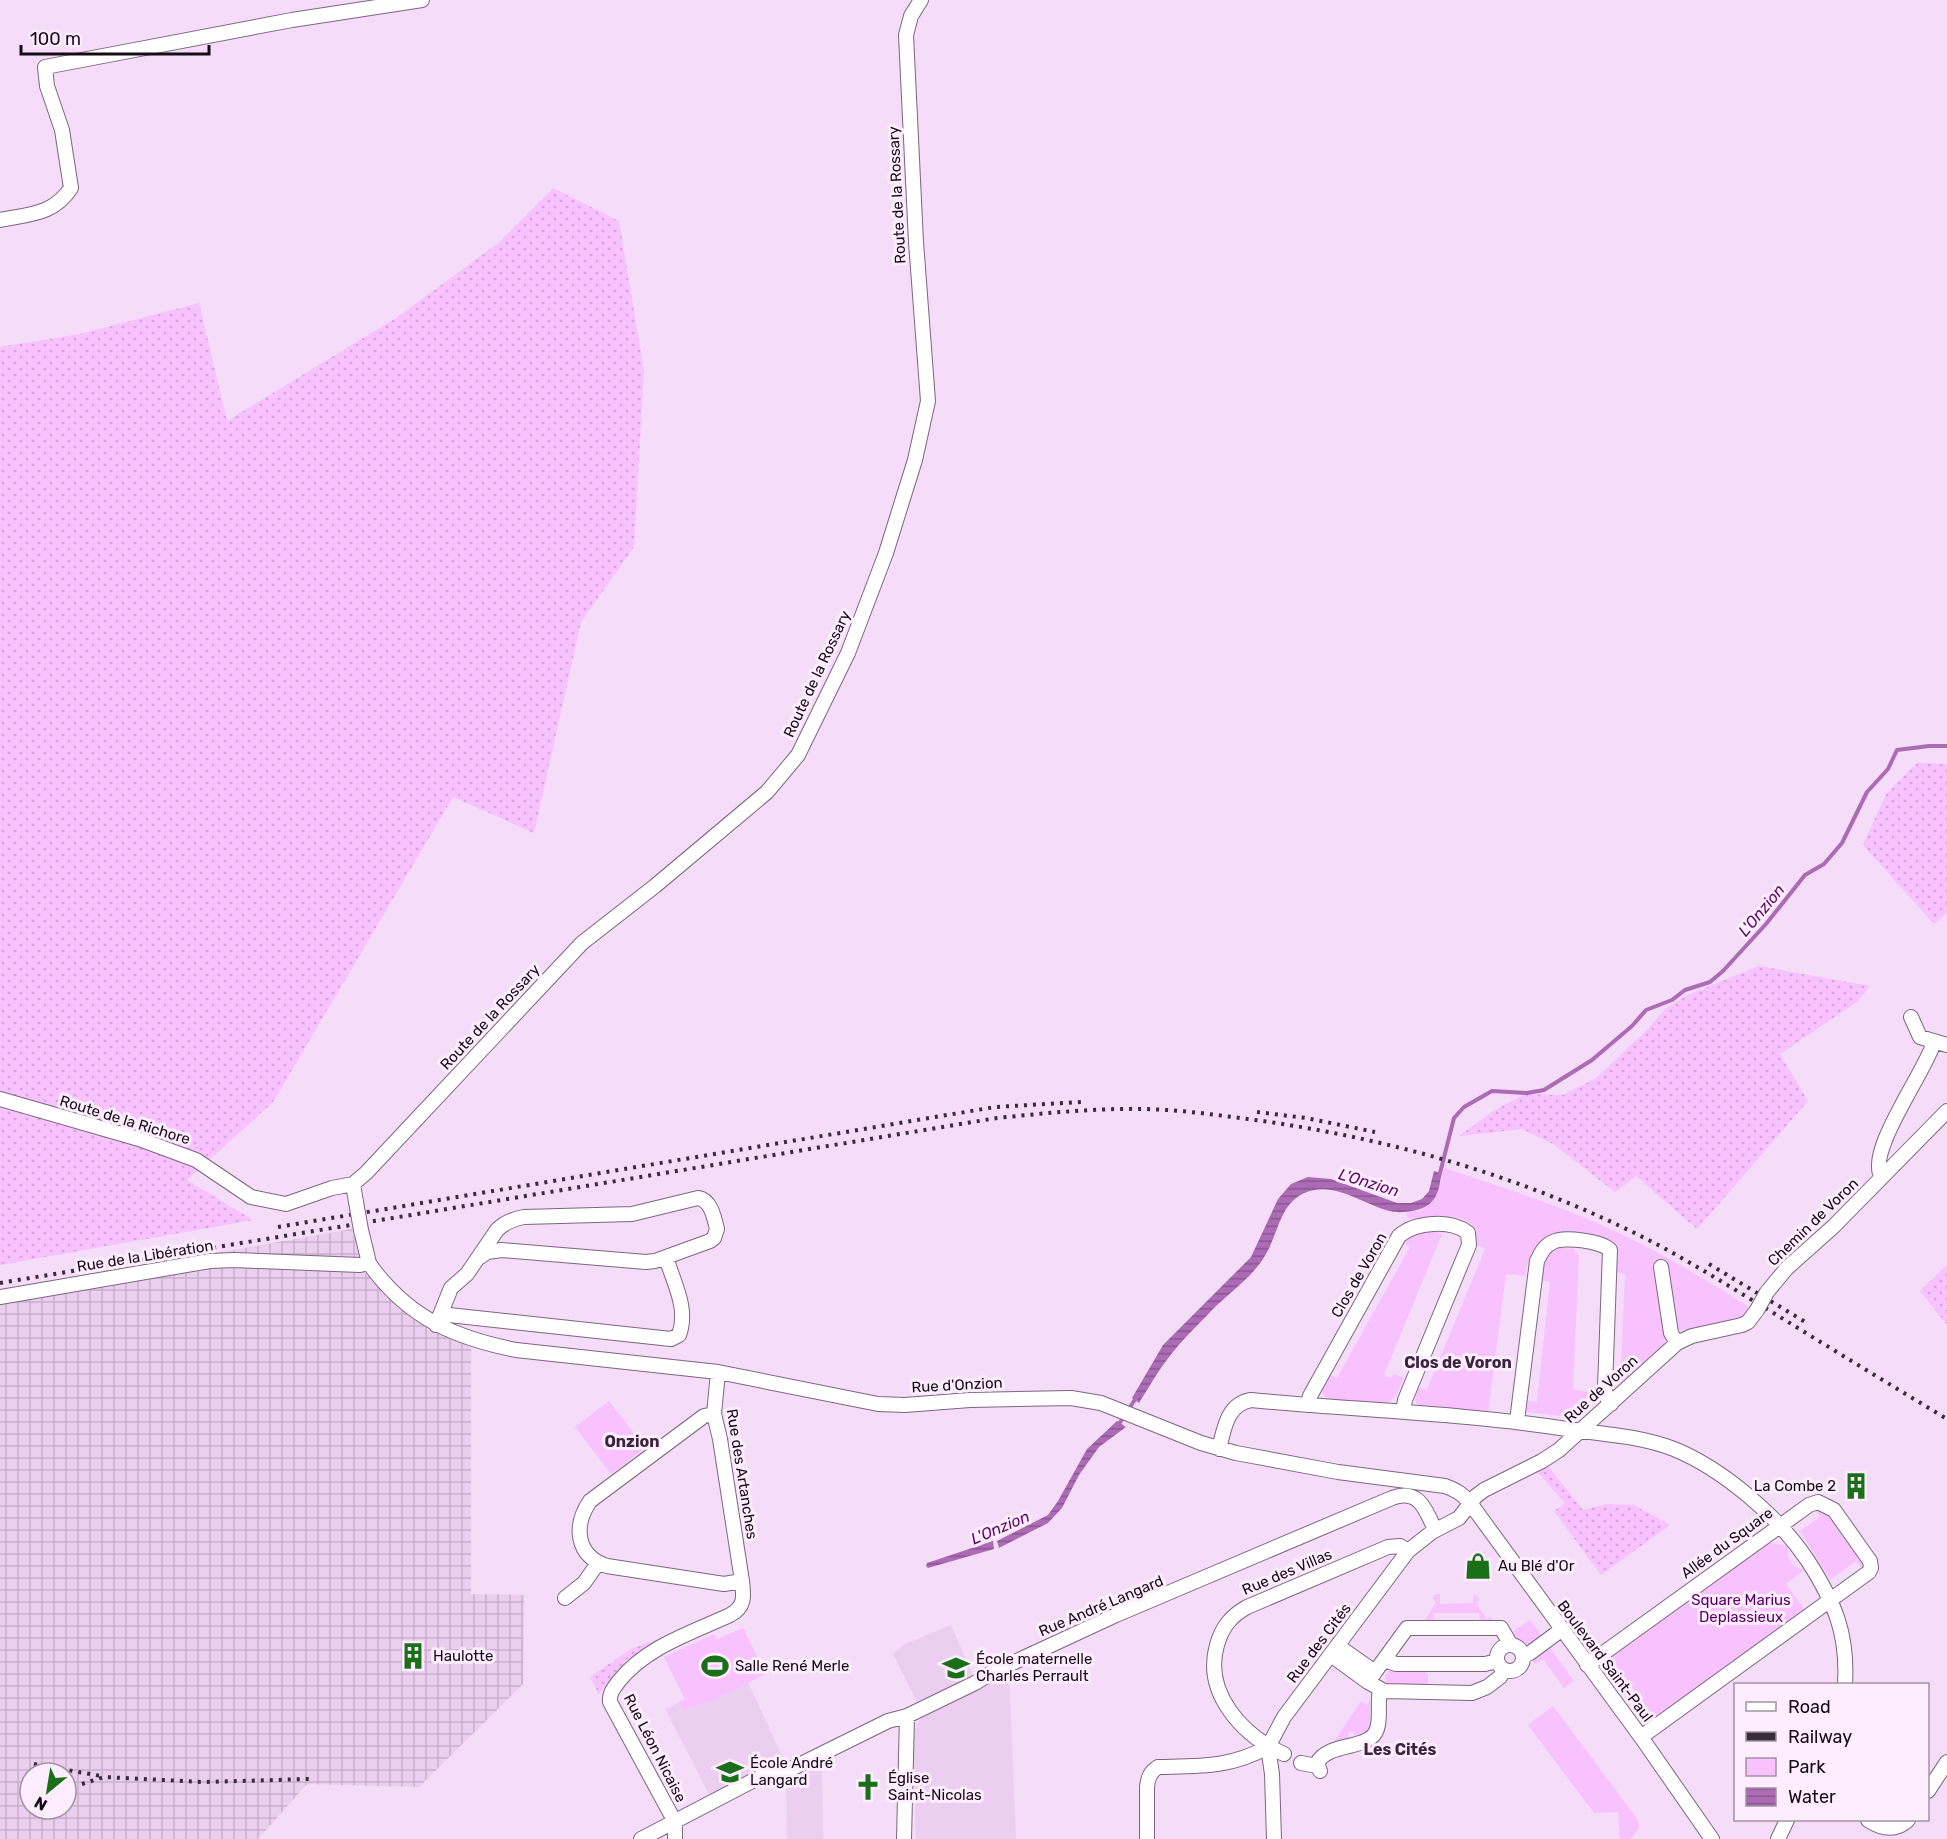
<svg xmlns="http://www.w3.org/2000/svg" width="1947" height="1839" font-family="Rubik,sans-serif">
  <style>
    .built { fill: #eccef0 }
    .industrial { fill: url(#industrial-grid); fill-rule: evenodd }
    .grass { fill: url(#grass-dots) }
    .green { fill: #f8c1ff }
    .water { fill: url(#water-rules) }
    .lines { fill: none; stroke-linecap: round; stroke-linejoin: round }
    .stream { stroke: #ac6bb5; stroke-width: 4 }
    .street-casing { stroke: #7c667e; stroke-width: 16 }
    .street { stroke: #fff; stroke-width: 14 }
    .rail { stroke: #372c39; stroke-width: 4; stroke-dasharray: 3 6; stroke-linecap: butt }
    .street-bridge-casing { stroke: #7c667e; stroke-width: 16; stroke-linecap: butt }
    .street-bridge { stroke: #fff; stroke-width: 14 }
    .labels { text-anchor: middle; stroke-width: 6; stroke-linejoin: round; paint-order: stroke }
    .street-label { font-size: 15px; fill: #150c16; stroke: #fdedfe }
    .poi-label { font-size: 15px; fill: #150c16; stroke: #fdedfe; text-anchor: start }
    .park-label { font-size: 15px; fill: #580063; stroke: #fdedfe }
    .water-label { font-size: 16px; font-style: italic; fill: #5d0668; stroke: #fdedfe }
    .neighbourhood-label { font-size: 16px; font-weight: bold; fill: #39263b; stroke: #fdedfe }
  </style>
  <defs>
    <pattern id="industrial-grid" width="8" height="8" patternUnits="userSpaceOnUse" patternTransform="scale(1.5)"><rect width="8" height="8" fill="#eccef0"/><path d="M0 4h8M4 0v8" fill="none" stroke="#cab0cd"/></pattern>
    <pattern id="grass-dots" width="8" height="8" patternUnits="userSpaceOnUse" patternTransform="scale(1.5)"><rect width="8" height="8" fill="#f8c1ff"/><path d="M2 2h.1M6 6h.1" fill="none" stroke="#d4a5da" stroke-width="1.8" stroke-linecap="round"/></pattern>
    <pattern id="water-rules" width="6" height="5" patternUnits="userSpaceOnUse" patternTransform="scale(1.5)"><rect width="6" height="5" fill="#ac6bb5"/><path d="M0 2.5h6" fill="none" stroke="#8b5692"/></pattern>
  </defs>
  <rect width="100%" height="100%" fill="#f5dcf8"/>
  <path class="built" d="M 951,1625 L 973,1676 L 917,1702 L 893,1654 L 905,1644 Z
    M 1009,1672 L 1016,1839 L 916,1839 L 913,1730 L 928,1707 Z
    M 748,1682 L 784,1760 L 711,1798 L 665,1709 L 679,1702 L 683,1710 L 690,1708 Z
    M 822,1760 L 823,1839 L 787,1839 L 786,1777 Z"/>
  <path class="industrial" d="M 352,1229 L 363,1271 L 413,1319 L 471,1347 L 471,1594 L 524,1595 L 523,1684 L 419,1787 L 307,1784 L 258,1839 L 0,1839 L 0,1291 ZM 30,1773 L 66,1773 L 66,1809 L 30,1809 Z"/>
  <path class="grass" d="M 553,188 L 619,221 L 644,371 L 634,547 L 581,622 L 534,833 L 453,797 L 273,1102 L 187,1180 L 253,1220 L 0,1265 L 0,347 L 80,334 L 199,303 L 227,421 L 396,318 L 497,244 Z
    M 1917,763 L 1947,764 L 1947,913 L 1934,924 L 1863,845 L 1886,794 Z
    M 1759,966 L 1870,986 L 1858,1001 L 1780,1054 L 1808,1101 L 1697,1229 L 1636,1176 L 1615,1192 L 1553,1144 L 1522,1129 L 1459,1136 L 1495,1110 L 1525,1094 L 1563,1095 L 1596,1078 L 1647,1030 L 1665,1009 L 1685,996 Z
    M 1947,1265 L 1947,1325 L 1920,1291 Z
    M 1547,1465 L 1583,1510 L 1606,1504 L 1634,1505 L 1670,1525 L 1601,1575 L 1554,1511 L 1565,1503 L 1534,1468 Z
    M 672,1634 L 626,1660 L 599,1694 L 590,1677 L 631,1649 Z"/>
  <path class="green" d="M 1444,1168 C 1512,1190 1581,1213 1645,1246 C 1682,1265 1717,1287 1752,1309 L 1748,1315 L 1740,1320 L 1679,1331 L 1677,1329 L 1665,1261 L 1655,1262 L 1667,1339 L 1662,1347 L 1625,1380 L 1619,1382 L 1614,1379 L 1613,1369 L 1621,1368 L 1625,1274 L 1615,1272 C 1615,1260 1620,1246 1607,1239 C 1565,1233 1534,1222 1525,1276 L 1506,1274 L 1488,1413 L 1419,1406 L 1415,1400 L 1418,1387 L 1427,1390 L 1485,1249 L 1476,1245 C 1482,1207 1430,1217 1409,1219 L 1405,1213 L 1422,1210 L 1441,1182 Z
    M 1431,1230 L 1442,1234 L 1384,1375 L 1391,1378 L 1393,1374 L 1404,1378 C 1399,1388 1397,1399 1386,1404 L 1332,1401 L 1327,1399 L 1321,1391 L 1328,1374 L 1337,1378 L 1410,1247 L 1401,1242 L 1409,1235 Z
    M 1560,1248 L 1575,1249 L 1575,1254 L 1579,1254 L 1573,1390 L 1592,1392 L 1590,1410 L 1579,1418 L 1526,1412 L 1528,1401 L 1537,1402 L 1550,1282 L 1541,1280 C 1543,1265 1543,1253 1560,1248 Z
    M 609,1401 L 645,1448 L 611,1474 L 575,1427 Z
    M 1814,1508 L 1827,1510 L 1866,1566 L 1863,1569 L 1856,1561 L 1830,1580 L 1800,1531 L 1820,1517 Z
    M 1766,1542 L 1788,1546 C 1787,1560 1791,1567 1804,1570 L 1786,1584 L 1805,1610 L 1654,1719 L 1643,1718 C 1641,1697 1630,1675 1608,1669 L 1608,1657 Z
    M 1436,1594 L 1440,1594 L 1440,1604 L 1473,1603 L 1474,1594 L 1480,1600 L 1476,1603 L 1487,1619 L 1491,1617 L 1492,1621 L 1480,1622 L 1479,1613 L 1433,1613 L 1433,1622 L 1423,1623 L 1436,1602 L 1432,1598 Z
    M 1530,1620 L 1543,1637 L 1526,1646 L 1519,1643 L 1511,1633 Z
    M 743,1628 L 766,1674 L 710,1701 L 683,1710 L 679,1702 L 685,1699 L 664,1657 L 714,1634 L 717,1639 Z
    M 1549,1647 L 1574,1681 L 1564,1688 L 1543,1659 L 1535,1664 L 1533,1661 L 1533,1658 Z
    M 1390,1670 L 1424,1671 L 1428,1674 L 1428,1685 L 1387,1685 L 1385,1675 Z
    M 1370,1700 L 1370,1733 L 1355,1737 L 1353,1731 L 1348,1733 L 1349,1739 L 1333,1743 L 1361,1701 L 1367,1705 Z
    M 1553,1706 L 1638,1820 L 1639,1828 L 1631,1839 L 1620,1839 L 1618,1812 L 1594,1813 L 1528,1725 Z"/>
  <path class="water" d="M 1434,1171 L 1441,1173 C 1440,1193 1434,1208 1412,1211 C 1405,1212 1397,1213 1390,1211 C 1364,1205 1335,1181 1307,1192 C 1280,1202 1279,1232 1266,1254 C 1253,1277 1230,1292 1212,1310 C 1198,1325 1182,1340 1169,1357 C 1158,1371 1149,1387 1139,1403 L 1132,1398 L 1163,1345 L 1251,1257 L 1278,1199 L 1291,1184 L 1308,1177 L 1331,1179 L 1397,1203 L 1411,1203 L 1422,1199 L 1429,1191 Z
    M 1117,1421 L 1126,1427 L 1099,1447 L 1079,1475 L 1062,1508 L 1048,1523 L 999,1548 L 997,1541 L 1048,1515 L 1058,1501 L 1087,1449 Z
    M 993,1541 L 994,1549 L 928,1568 L 926,1566 L 927,1563 Z"/>
  <g class="lines">
    <path class="stream" d="M 1439,1177 L 1454,1118 L 1464,1107 L 1492,1091 L 1527,1093 L 1544,1090 L 1592,1060 L 1632,1026 L 1646,1010 L 1672,1000 L 1685,990 L 1710,982 L 1723,971 L 1766,924 L 1805,875 L 1824,864 L 1842,843 L 1867,792 L 1888,769 L 1897,750 L 1929,746 L 1947,746
      M 1117,1427 L 1136,1398"/>
    <defs>
      <path id="street" d="M 0,220 C 30,214 53,215 71,188 L 62,130 L 47,86 L 45,67 L 292,20 L 422,0
        M 1911,1017 L 1920,1037 L 1947,1045
        M 0,1099 L 139,1139 L 196,1160 L 251,1197 L 286,1204 L 332,1188 L 353,1184 L 356,1202
        M 1882,1177 C 1864,1154 1927,1069 1934,1042
        M 353,1184 L 366,1173 L 582,943 L 655,886 L 767,792 L 798,755 L 848,653 L 886,553 L 915,460 L 928,401 L 916,242 L 906,35 L 911,16 L 921,0
        M 361,1230 L 369,1263 L 373,1269 C 411,1319 456,1338 516,1350 L 718,1372 L 878,1404 L 905,1405 L 970,1400 L 1071,1398 L 1101,1403 L 1201,1443 L 1236,1453 L 1338,1472 L 1445,1486 C 1456,1490 1463,1494 1470,1503 L 1641,1737 L 1712,1839
        M 1661,1267 L 1671,1333 L 1677,1343
        M 1767,1292 L 1787,1268 L 1834,1226 L 1947,1111
        M 0,1297 L 210,1261 L 234,1260 L 360,1265 L 369,1263
        M 439,1319 L 449,1315 L 671,1339 L 679,1335 C 689,1308 673,1282 666,1257
        M 436,1325 L 451,1288 L 467,1274 L 497,1230 C 505,1222 513,1219 524,1217 L 632,1214 L 698,1198 C 711,1200 714,1217 717,1229 L 714,1238 L 710,1241 L 655,1261 L 646,1262 L 502,1250 L 487,1252 L 480,1257
        M 1308,1405 L 1310,1396 L 1399,1236 C 1415,1222 1451,1219 1468,1233 L 1469,1245 L 1405,1400 L 1403,1411
        M 714,1414 L 704,1416 L 590,1501 C 573,1526 576,1556 607,1566 L 724,1584 L 742,1581
        M 1517,1421 L 1537,1261 C 1541,1253 1544,1246 1553,1242 C 1563,1236 1602,1241 1610,1250 L 1605,1388 L 1606,1396 L 1611,1404
        M 1219,1449 C 1224,1429 1227,1404 1251,1400 C 1356,1410 1462,1413 1567,1429 C 1603,1434 1640,1436 1674,1449 C 1723,1469 1779,1517 1808,1561 C 1835,1603 1848,1634 1845,1684
        M 565,1598 L 584,1583 L 598,1563
        M1497 1658a13 13 0 1 1 26 0a13 13 0 1 1-26 0Z
        M 1338,1646 L 1375,1672 L 1368,1682 L 1384,1691 L 1472,1693 L 1487,1687 L 1500,1677 L 1504,1670
        M 1331,1655 L 1368,1682
        M 1523,1656 L 1530,1653 L 1561,1630
        M 1384,1660 L 1396,1664 L 1485,1664 L 1497,1661
        M 1587,1665 L 1809,1505 L 1818,1502 L 1834,1510 L 1870,1561 L 1871,1568 L 1869,1572 L 1641,1737
        M 1375,1672 L 1407,1628 L 1501,1628 L 1511,1645
        M 1284,1754 C 1243,1736 1203,1693 1217,1645 C 1222,1627 1231,1616 1247,1607 L 1388,1547 L 1400,1546 L 1408,1551
        M 1301,1763 L 1317,1766
        M 1320,1771 L 1317,1763 C 1329,1741 1370,1751 1377,1729 C 1381,1717 1377,1703 1380,1690
        M 1928,1791 L 1947,1762
        M 1868,1820 C 1882,1829 1895,1832 1908,1820
        M 641,1839 L 758,1778 L 773,1772 L 791,1769 L 888,1721 L 907,1716 L 975,1683 L 991,1673 L 1116,1615 L 1392,1498 C 1419,1488 1426,1510 1435,1530
        M 675,1839 L 675,1822 L 610,1702 C 609,1693 614,1688 619,1681 C 646,1647 691,1633 730,1615 C 745,1607 744,1597 742,1581 L 720,1439 L 714,1414 L 718,1372
        M 904,1839 L 907,1716
        M 1147,1839 L 1147,1787 C 1148,1778 1150,1772 1158,1767 C 1201,1766 1229,1768 1268,1747
        M 1274,1839 L 1272,1774 L 1268,1747 L 1284,1717 L 1408,1551 L 1432,1532 L 1459,1518 L 1476,1496 L 1484,1490 L 1542,1461 L 1559,1450 L 1677,1343 L 1692,1336 L 1742,1325 L 1748,1322 L 1757,1310
        M 1778,1839 L 1787,1820"/>
    </defs>
    <use href="#street" class="street-casing"/>
    <use href="#street" class="street"/>
    <path class="rail" d="M 1257,1112 L 1306,1118 L 1375,1132
      M 278,1227 L 995,1107 L 1081,1102
      M 1709,1264 L 1807,1323
      M 0,1283 L 997,1118 C 1047,1113 1096,1108 1145,1109 C 1185,1110 1224,1116 1263,1121 C 1402,1141 1537,1181 1662,1247 C 1699,1267 1735,1290 1772,1312 C 1830,1348 1889,1384 1947,1419
      M 34,1764 L 101,1776
      M 82,1784 L 104,1777 L 203,1782 L 310,1779"/>
    <defs>
      <path id="street-bridge" d="M 356,1202 L 361,1230
        M 1757,1310 L 1767,1292"/>
    </defs>
    <use href="#street-bridge" class="street-bridge-casing"/>
    <use href="#street-bridge" class="street-bridge"/>
  </g>
  <defs>
    <symbol id="building-bare" viewBox="-9 -9 18 18"><path d="M-4-6H4V6H1V3H-1V6H-4ZM-2.5-4.3h1.7v1.8h-1.7ZM.8-4.3h1.7v1.8H.8ZM-2.5-1h1.7V.8h-1.7ZM.8-1h1.7V.8H.8Z" fill="#1a6f18" stroke="#fdedfe" stroke-width="2.5" paint-order="stroke"/></symbol>
    <symbol id="shop-bare" viewBox="-9 -9 18 18"><path d="M-5-2.5h2.3a2.7 3.5 0 0 1 5.4 0H5L5.5 6h-11ZM-1.5-2.5h3a1.5 2.3 0 0 0-3 0Z" fill="#1a6f18" stroke="#fdedfe" stroke-width="2.5" paint-order="stroke"/></symbol>
    <symbol id="stadium-bare" viewBox="-9 -9 18 18"><path d="M0-5a6.5 5 0 1 0 0 10a6.5 5 0 1 0 0-10ZM-3.5-1.8h7v3.6h-7Z" fill="#1a6f18" stroke="#fdedfe" stroke-width="2.5" paint-order="stroke"/></symbol>
    <symbol id="school-bare" viewBox="-9 -9 18 18"><path d="M0-5L7-2L0 1L-7-2ZM-4 1L0 2.5L4 1V4Q0 6-4 4Z" fill="#1a6f18" stroke="#fdedfe" stroke-width="2.5" paint-order="stroke"/></symbol>
    <symbol id="church-bare" viewBox="-9 -9 18 18"><path d="M-1.2-6h2.4v3.5h3.3v2.4h-3.3V6h-2.4V-.1h-3.3v-2.4h3.3Z" fill="#1a6f18" stroke="#fdedfe" stroke-width="2.5" paint-order="stroke"/></symbol>
  </defs>
  <g fill-rule="evenodd">
    <use href="#building-bare" x="1837" y="1467" width="38" height="38"/>
    <use href="#shop-bare" x="1459" y="1547" width="38" height="38"/>
    <use href="#building-bare" x="394" y="1637" width="38" height="38"/>
    <use href="#stadium-bare" x="696" y="1647" width="38" height="38"/>
    <use href="#school-bare" x="937" y="1649" width="38" height="38"/>
    <use href="#school-bare" x="711" y="1753" width="38" height="38"/>
    <use href="#church-bare" x="849" y="1768" width="38" height="38"/>
  </g>
  <g class="labels">
    <g class="street-label">
      <text transform="translate(897 195) rotate(-93)" y="5">Route de la Rossary</text>
      <text transform="translate(817 674) rotate(-65)" y="5">Route de la Rossary</text>
      <text transform="translate(490 1017) rotate(-47)" y="5">Route de la Rossary</text>
      <text transform="translate(125 1120) rotate(17)" y="5">Route de la Richore</text>
      <text transform="translate(1813 1222) rotate(-44)" y="5">Chemin de Voron</text>
      <text transform="translate(145 1256) rotate(-9)" y="5">Rue de la Libération</text>
      <text transform="translate(1359 1275) rotate(-60)" y="5">Clos de Voron</text>
      <text transform="translate(957 1385) rotate(-3)" y="5">Rue d'Onzion</text>
      <text transform="translate(1601 1389) rotate(-42)" y="5">Rue de Voron</text>
      <text transform="translate(742 1474) rotate(81)" y="5">Rue des Artanches</text>
      <text transform="translate(1727 1543) rotate(-36)" y="5">Allée du Square</text>
      <text transform="translate(1287 1572) rotate(-23)" y="5">Rue des Villas</text>
      <text transform="translate(1101 1606) rotate(-23)" y="5">Rue André Langard</text>
      <text transform="translate(1319 1643) rotate(-53)" y="5">Rue des Cités</text>
      <text transform="translate(1605 1661) rotate(53)" y="5">Boulevard Saint-Paul</text>
      <text transform="translate(655 1748) rotate(63)" y="5">Rue Léon Nicaise</text>
    </g>
    <g class="poi-label">
      <text x="1836" y="1491" text-anchor="end">La Combe 2</text>
      <text x="1498" y="1571">Au Blé d'Or</text>
      <text x="433" y="1661">Haulotte</text>
      <text x="976" y="1664">École maternelle<tspan x="976" dy="17">Charles Perrault</tspan></text>
      <text x="735" y="1671">Salle René Merle</text>
      <text x="750" y="1768">École André<tspan x="750" dy="17">Langard</tspan></text>
      <text x="888" y="1783">Église<tspan x="888" dy="17">Saint-Nicolas</tspan></text>
    </g>
    <g class="park-label">
      <text x="1741" y="1605">Square Marius<tspan x="1741" dy="17">Deplassieux</tspan></text>
    </g>
    <g class="water-label">
      <text transform="translate(1761 910) rotate(-50)" y="6">L'Onzion</text>
      <text transform="translate(1369 1182) rotate(17)" y="6">L'Onzion</text>
      <text transform="translate(1000 1527) rotate(-23)" y="6">L'Onzion</text>
    </g>
    <g class="neighbourhood-label">
      <text x="1458" y="1368">Clos de Voron</text>
      <text x="632" y="1447">Onzion</text>
      <text x="1400" y="1755">Les Cités</text>
    </g>
  </g>
  <rect x="1734" y="1683" width="195" height="138" fill="#fdedfe" stroke="#a093a1" stroke-width="1.5"/>
  <rect x="1746" y="1702" width="30" height="9" fill="#ffffff" stroke="#a093a1" stroke-width="1.5"/>
  <text x="1788" y="1713" font-size="18" fill="#150c16">Road</text>
  <rect x="1746" y="1732" width="30" height="9" fill="#372c39" stroke="#a093a1" stroke-width="1.5"/>
  <text x="1788" y="1743" font-size="18" fill="#150c16">Railway</text>
  <rect x="1746" y="1758" width="30" height="18" fill="#f8c1ff" stroke="#a093a1" stroke-width="1.5"/>
  <text x="1788" y="1773" font-size="18" fill="#150c16">Park</text>
  <rect x="1746" y="1788" width="30" height="18" fill="url(#water-rules)" stroke="#a093a1" stroke-width="1.5"/>
  <text x="1788" y="1803" font-size="18" fill="#150c16">Water</text>
  <g transform="translate(48 1791) rotate(210)"><circle r="28" fill="#fdedfe" stroke="#a093a1" stroke-width="1.5"/>
  <path d="M0-4.5L10 22L0 15L-10 22Z" fill="#1a6f18"/>
  <text y="-9" font-size="16" font-weight="bold" text-anchor="middle" fill="#150c16">N</text>
  </g>
  <path d="M21 45v9h188v-9" fill="none" stroke="#150c16" stroke-width="3"/>
  <text x="30" y="45" font-size="18" fill="#150c16" stroke="#fdedfe" stroke-width="4.5" paint-order="stroke">100 m</text>
</svg>
